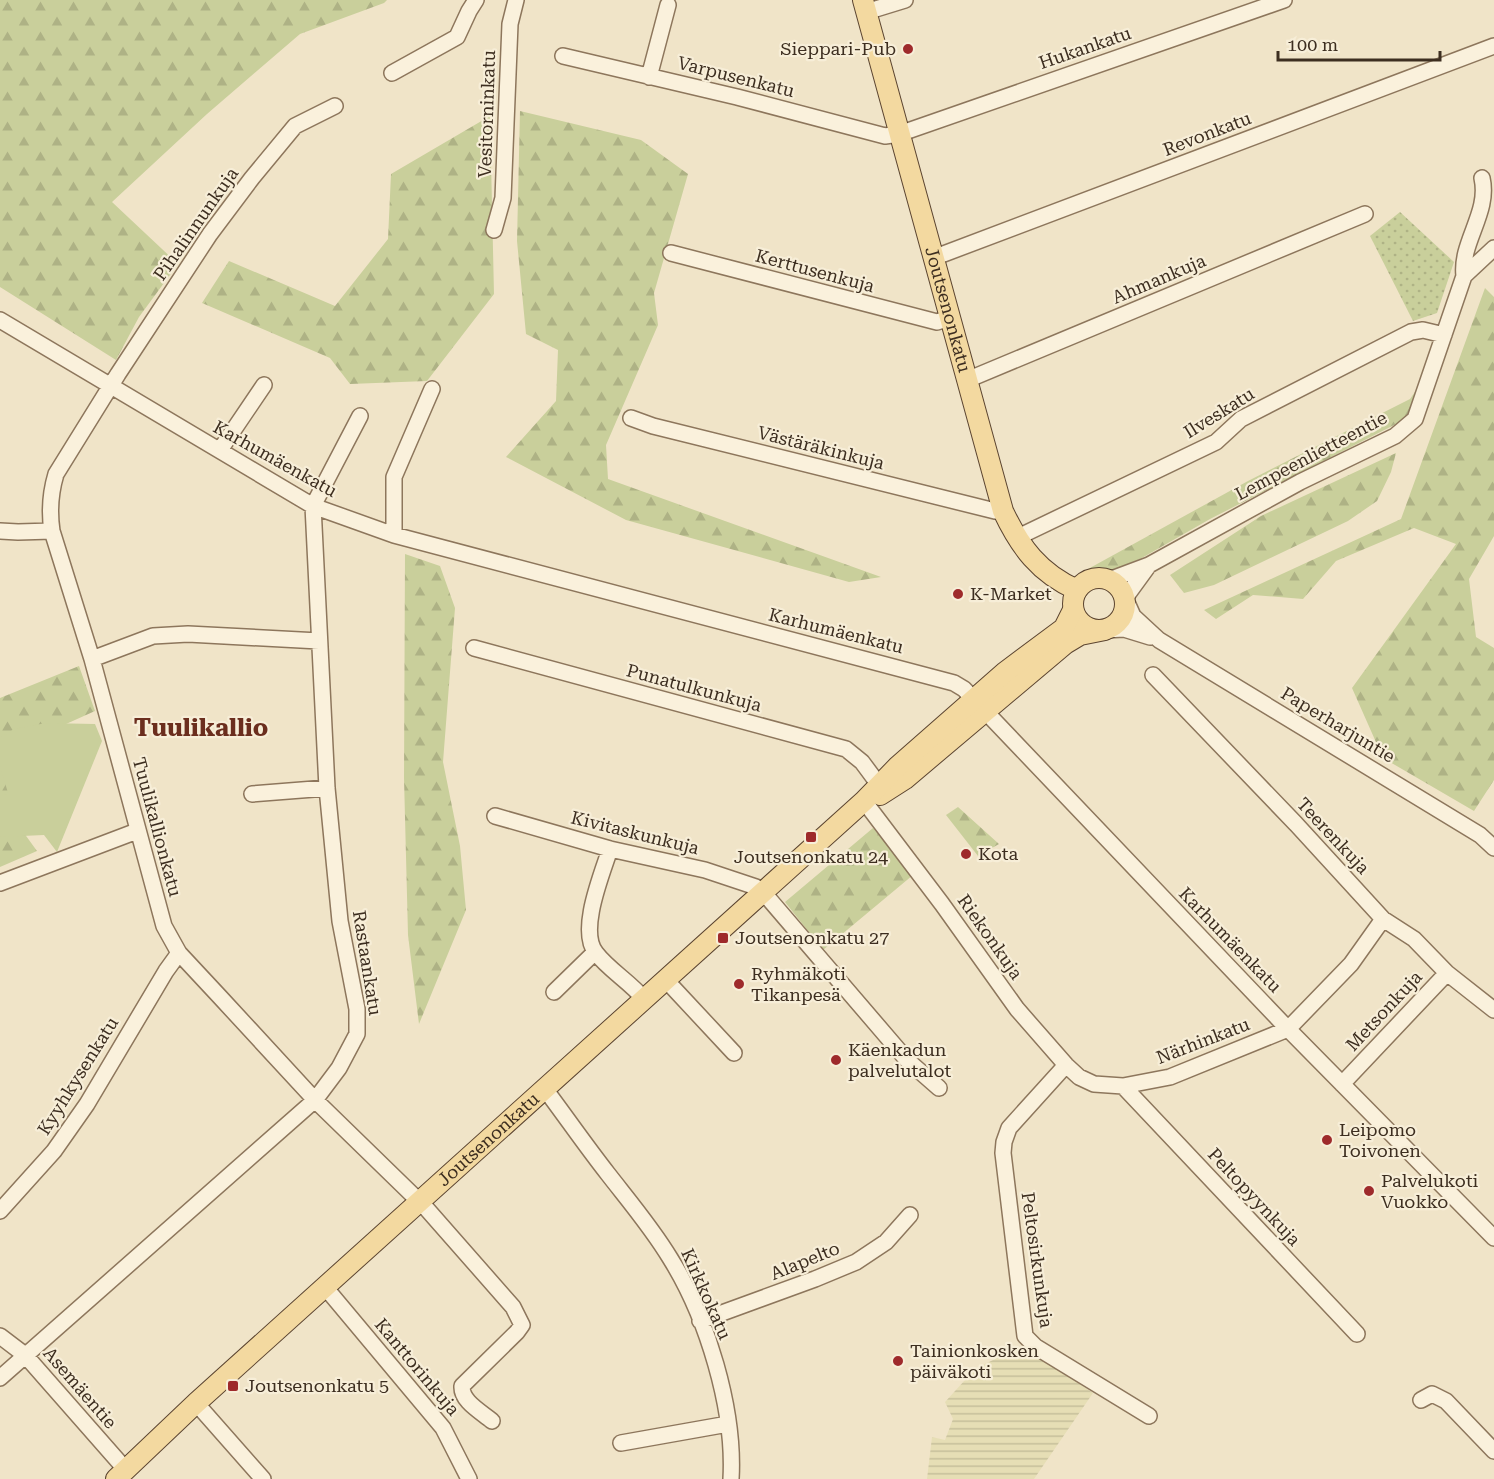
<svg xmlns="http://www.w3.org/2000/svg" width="1494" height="1479" font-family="'Roboto Serif',serif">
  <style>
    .farmland { fill: url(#farmland-rules) }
    .grass { fill: url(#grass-dots) }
    .forest { fill: url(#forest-firs) }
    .pitch { fill: #c9cf9b }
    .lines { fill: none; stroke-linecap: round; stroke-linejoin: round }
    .minor-casing { stroke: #8d765c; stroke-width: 18 }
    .major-casing { stroke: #5b4430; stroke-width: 22 }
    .minor { stroke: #faf1dc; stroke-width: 15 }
    .major { stroke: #f3d9a0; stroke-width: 20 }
    .poi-dot { fill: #9e2a2b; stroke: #f7eed8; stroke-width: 2 }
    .labels { text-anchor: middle; stroke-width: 4.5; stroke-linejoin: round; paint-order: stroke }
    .street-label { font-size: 18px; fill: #3d2e20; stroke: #f7eed8 }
    .poi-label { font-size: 18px; fill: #3d2e20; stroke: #f7eed8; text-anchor: start }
    .district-label { font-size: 24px; font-weight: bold; fill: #6b2e1e; stroke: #f7eed8 }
  </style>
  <defs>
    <pattern id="farmland-rules" width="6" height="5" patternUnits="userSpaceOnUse" patternTransform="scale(1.5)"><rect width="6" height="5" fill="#e6deb5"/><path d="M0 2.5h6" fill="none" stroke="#c6bf9b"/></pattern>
    <pattern id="grass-dots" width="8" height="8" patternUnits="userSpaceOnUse" patternTransform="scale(1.5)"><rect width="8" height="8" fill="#c9cf9b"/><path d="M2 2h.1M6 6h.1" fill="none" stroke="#aeb285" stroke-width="1.8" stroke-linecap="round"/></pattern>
    <pattern id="forest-firs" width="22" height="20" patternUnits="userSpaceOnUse" patternTransform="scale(1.5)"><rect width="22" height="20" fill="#c9cf9b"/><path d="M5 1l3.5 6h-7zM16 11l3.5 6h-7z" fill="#aeb285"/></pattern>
  </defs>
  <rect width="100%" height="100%" fill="#f0e4c8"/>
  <path class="farmland" d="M 1023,1345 L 1093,1393 L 1034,1479 L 927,1479 L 932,1437 L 945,1440 L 953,1419 L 945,1402 L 975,1369 Z"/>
  <path class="grass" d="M 1400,212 L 1454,262 L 1437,313 L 1413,321 L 1370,236 Z"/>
  <path class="forest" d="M 0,0 L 387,0 L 384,3 L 300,34 L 207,114 L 112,202 L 178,264 L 139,317 L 116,360 L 0,287 Z
    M 520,111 L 641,140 L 688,174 L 654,293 L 658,325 L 606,445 L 608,479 L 881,577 L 849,582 L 626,520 L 506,457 L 556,401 L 558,350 L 526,334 L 517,241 Z
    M 490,116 L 494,294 L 427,381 L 350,384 L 330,358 L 202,303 L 229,261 L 335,306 L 388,239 L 391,174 Z
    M 1485,288 L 1494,297 L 1494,536 L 1469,579 L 1476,637 L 1494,648 L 1494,780 L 1474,811 L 1383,758 L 1352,688 L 1456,544 L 1414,528 L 1336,561 L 1303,599 L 1253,595 L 1216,619 L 1204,610 L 1401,519 Z
    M 1417,389 L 1412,413 L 1400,422 L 1210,519 L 1140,559 L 1110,571 L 1088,569 L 1248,481 L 1410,399 Z
    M 1396,453 L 1391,472 L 1377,501 L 1348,521 L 1214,585 L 1184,593 L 1170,575 L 1261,516 Z
    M 405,554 L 440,566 L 455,608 L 443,762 L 460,846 L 466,910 L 419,1024 L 408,935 L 404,778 Z
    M 79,666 L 95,711 L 46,733 L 8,811 L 37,851 L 0,867 L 0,698 Z
    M 958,807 L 999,844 L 978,856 L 946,815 Z
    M 873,828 L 913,875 L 823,950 L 785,902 Z"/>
  <path class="pitch" d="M 46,723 L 95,724 L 102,741 L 57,852 L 44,835 L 0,837 L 0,798 L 8,793 L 0,766 L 0,738 L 14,729 Z"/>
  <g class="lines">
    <defs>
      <path id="minor" d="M 866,12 L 905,0
        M 563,56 L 737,97 L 885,136 L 899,134 L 1284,0
        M 392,73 L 457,37 L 469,11 L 476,0
        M 649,77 L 668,5
        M 335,106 L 295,126 L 252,178 L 210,234 L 118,374 L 56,474 C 50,494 49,511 52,531 L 92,659 L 164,926 L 179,953 L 220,997 L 315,1100 L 426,1208 L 513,1307 L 522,1325 L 517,1332 L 462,1386 C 461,1401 480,1411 492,1421
        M 494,230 L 503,198 L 510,24 L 516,0
        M 671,253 L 937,322 L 950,318
        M 933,258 L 1494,46
        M 1464,276 C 1460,242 1490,213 1482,178
        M 0,320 L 313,506 L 394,535 L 954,683 L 964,689 L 1288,1029 L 1494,1238
        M 967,380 L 1365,214
        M 631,418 L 653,426 L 995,511 L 1003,511
        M 220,450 L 264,385
        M 0,531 L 18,532 L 52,531
        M 394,535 L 394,477 L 432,389
        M 1016,538 L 1216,442 L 1241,419 L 1411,332 L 1423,330 L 1444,335
        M 1149,565 L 1125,598 L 1133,616 L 1159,640 L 1480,835 L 1494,848
        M 1109,580 L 1149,565 L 1300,482 L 1395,436 L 1415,419 L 1464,276 L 1494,248
        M 1105,630 L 1124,629 L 1150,637
        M 474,648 L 846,749 L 862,762 L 885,793
        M 92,659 L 153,636 L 188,634 L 319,641
        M 252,794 L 327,788
        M 864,801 L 942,904 L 1017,1009 L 1066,1065 L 1079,1077 L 1094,1084 L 1123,1086 L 1170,1077 L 1288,1029 L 1351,964 L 1383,919 L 1296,824 L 1153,675
        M 495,816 L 610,849 L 705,870 L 756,887 L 763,892 L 907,1060 L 939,1088
        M 610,849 C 602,874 578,931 596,953 C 609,970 630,982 644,999
        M 0,883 L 137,831
        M 1447,973 L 1494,1010
        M 665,979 L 734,1053
        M 554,992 L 595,952
        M 1066,1065 L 1009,1128 L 1004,1142 L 1003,1153 L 1025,1336 L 1036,1347 L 1149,1416
        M 1342,1084 L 1447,973 L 1414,939 L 1383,919
        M 1123,1086 L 1357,1334
        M 545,1089 C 566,1117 586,1146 608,1174 C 629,1201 652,1228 670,1258 C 707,1317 735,1409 731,1479
        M 0,1211 L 54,1151 L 87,1104 L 166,971 L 179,953
        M 325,1287 L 443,1428 L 469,1479
        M 700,1321 L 815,1279 L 856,1262 L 886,1242 L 910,1215
        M 0,1336 L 25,1355 L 126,1470
        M 0,1378 L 315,1100 L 339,1068 L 357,1034 L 357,1009 L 340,921 L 327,788 L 313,506 L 360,416
        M 1421,1400 L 1432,1394 L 1446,1401 L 1494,1451
        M 196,1403 L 263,1479
        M 621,1443 L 728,1424"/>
      <g id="major">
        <path id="s1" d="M 863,0 L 1003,511 C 1020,547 1039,573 1077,590"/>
        <circle cx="1099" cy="604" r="26"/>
        <path d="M 880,795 L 905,779 L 1065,644 L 1080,635 L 1105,630"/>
        <path id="s2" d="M 116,1479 L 196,1403 L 864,801 L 898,766 L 1005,672 L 1064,628 L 1073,610"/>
      </g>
    </defs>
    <use href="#minor" class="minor-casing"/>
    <use href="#major" class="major-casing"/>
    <use href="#minor" class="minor"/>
    <use href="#major" class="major"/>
  </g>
  <g class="poi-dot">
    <circle cx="908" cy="49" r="6"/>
    <circle cx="958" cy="594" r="6"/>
    <rect x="805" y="831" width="12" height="12" rx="3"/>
    <circle cx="966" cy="854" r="6"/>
    <rect x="717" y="932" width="12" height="12" rx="3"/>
    <circle cx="739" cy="984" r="6"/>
    <circle cx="836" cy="1060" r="6"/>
    <circle cx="1327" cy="1140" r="6"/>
    <circle cx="1369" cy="1191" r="6"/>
    <circle cx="898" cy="1361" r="6"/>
    <rect x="227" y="1380" width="12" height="12" rx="3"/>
  </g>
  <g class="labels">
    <g class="street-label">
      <text transform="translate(1085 48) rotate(-19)" y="6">Hukankatu</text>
      <text transform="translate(736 77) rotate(14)" y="6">Varpusenkatu</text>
      <text transform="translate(487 114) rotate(-88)" y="6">Vesitorninkatu</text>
      <text transform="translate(1207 134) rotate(-21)" y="6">Revonkatu</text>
      <text transform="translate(196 224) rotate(-55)" y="6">Pihalinnunkuja</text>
      <text transform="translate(815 271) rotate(15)" y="6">Kerttusenkuja</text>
      <text transform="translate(1159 279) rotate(-23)" y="6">Ahmankuja</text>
      <text dy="6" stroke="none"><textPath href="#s1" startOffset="321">Joutsenonkatu</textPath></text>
      <text transform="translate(1219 413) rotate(-32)" y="6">Ilveskatu</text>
      <text transform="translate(821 448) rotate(14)" y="6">Västäräkinkuja</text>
      <text transform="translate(1311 456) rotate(-28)" y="6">Lempeenlietteentie</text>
      <text transform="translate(275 459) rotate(29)" y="6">Karhumäenkatu</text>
      <text transform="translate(836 631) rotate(14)" y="6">Karhumäenkatu</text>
      <text transform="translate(694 688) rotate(15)" y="6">Punatulkunkuja</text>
      <text transform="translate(1338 725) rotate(31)" y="6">Paperharjuntie</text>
      <text transform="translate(157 827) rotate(75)" y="6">Tuulikallionkatu</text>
      <text transform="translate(635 833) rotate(14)" y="6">Kivitaskunkuja</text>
      <text transform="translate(1333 836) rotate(47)" y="6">Teerenkuja</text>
      <text transform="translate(990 937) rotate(55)" y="6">Riekonkuja</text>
      <text transform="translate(1230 940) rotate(46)" y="6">Karhumäenkatu</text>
      <text transform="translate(367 963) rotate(81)" y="6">Rastaankatu</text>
      <text transform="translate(1384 1011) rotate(-47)" y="6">Metsonkuja</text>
      <text transform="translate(1203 1041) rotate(-21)" y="6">Närhinkatu</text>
      <text transform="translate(78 1076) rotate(-58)" y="6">Kyyhkysenkatu</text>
      <text dy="6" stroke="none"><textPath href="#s2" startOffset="504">Joutsenonkatu</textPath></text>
      <text transform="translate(1254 1197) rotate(47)" y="6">Peltopyynkuja</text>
      <text transform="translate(1037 1260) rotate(82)" y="6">Peltosirkunkuja</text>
      <text transform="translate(805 1261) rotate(-22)" y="6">Alapelto</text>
      <text transform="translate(706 1294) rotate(66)" y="6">Kirkkokatu</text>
      <text transform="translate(417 1367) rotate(50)" y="6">Kanttorinkuja</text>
      <text transform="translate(80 1388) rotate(49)" y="6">Asemäentie</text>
    </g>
    <g class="poi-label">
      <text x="896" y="55" text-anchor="end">Sieppari-Pub</text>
      <text x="970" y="600">K-Market</text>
      <text x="978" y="860">Kota</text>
      <text x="811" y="863" text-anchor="middle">Joutsenonkatu 24</text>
      <text x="735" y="944">Joutsenonkatu 27</text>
      <text x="751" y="980">Ryhmäkoti<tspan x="751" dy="21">Tikanpesä</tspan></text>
      <text x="848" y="1056">Käenkadun<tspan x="848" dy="21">palvelutalot</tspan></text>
      <text x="1339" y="1136">Leipomo<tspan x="1339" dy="21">Toivonen</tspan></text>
      <text x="1381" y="1187">Palvelukoti<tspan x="1381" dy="21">Vuokko</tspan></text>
      <text x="910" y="1357">Tainionkosken<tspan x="910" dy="21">päiväkoti</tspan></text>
      <text x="245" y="1392">Joutsenonkatu 5</text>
    </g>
    <g class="district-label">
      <text x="201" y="736">Tuulikallio</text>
    </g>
  </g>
  <path d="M1278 51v9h162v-9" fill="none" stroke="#3d2e20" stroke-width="3"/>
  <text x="1287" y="51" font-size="18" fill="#3d2e20" stroke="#f7eed8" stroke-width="4.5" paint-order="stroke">100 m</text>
</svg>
